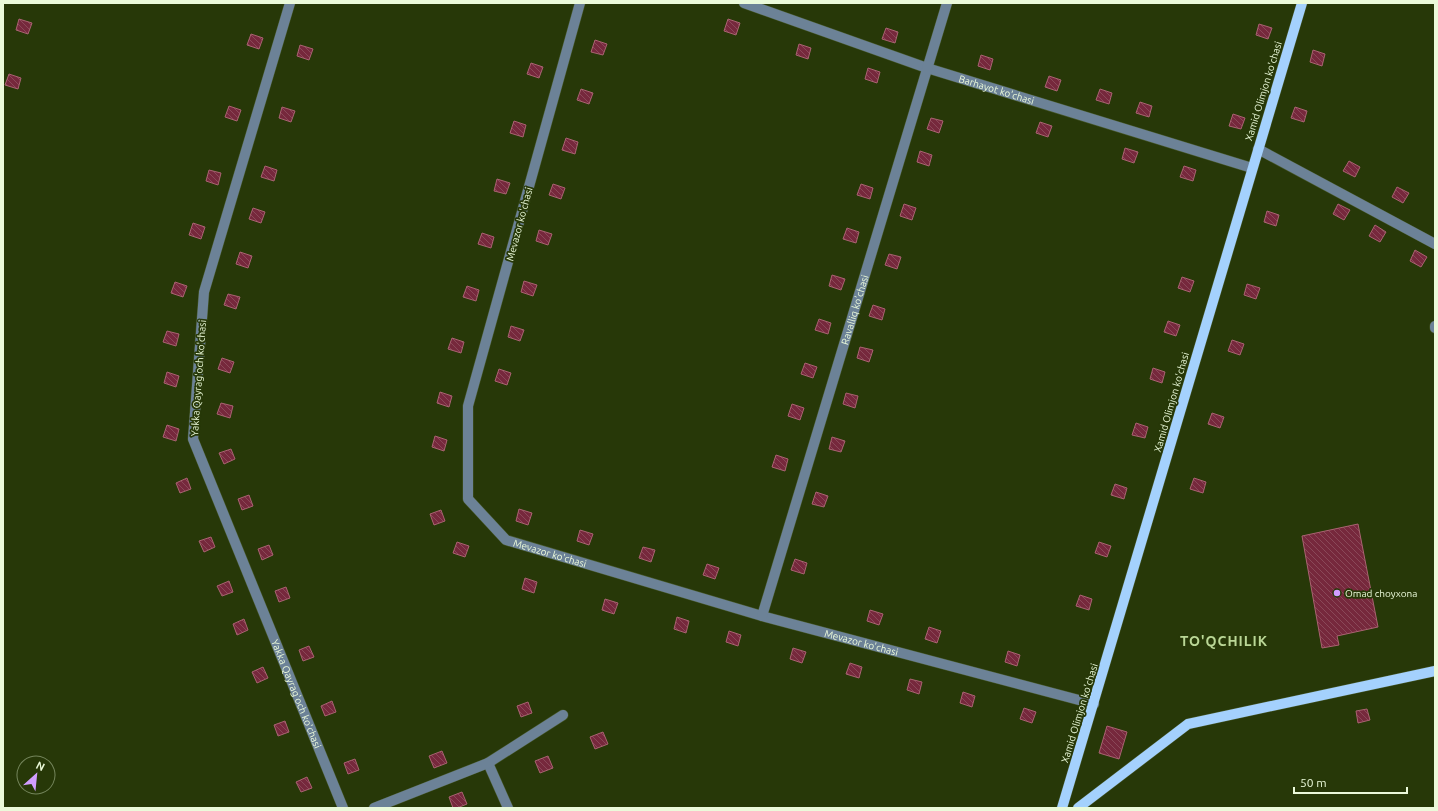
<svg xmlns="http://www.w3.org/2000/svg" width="1438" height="811" font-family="Ubuntu,sans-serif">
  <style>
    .building { fill: url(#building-back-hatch); stroke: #a96371 }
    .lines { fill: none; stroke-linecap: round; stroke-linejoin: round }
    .minor-casing { stroke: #46572a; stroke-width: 11 }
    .major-casing { stroke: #46572a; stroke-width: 11 }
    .minor { stroke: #6c8297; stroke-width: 10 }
    .major { stroke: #a4d1fd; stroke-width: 10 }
    .poi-dot { fill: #d19dfe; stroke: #273808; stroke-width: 1.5 }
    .labels { text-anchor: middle; stroke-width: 3.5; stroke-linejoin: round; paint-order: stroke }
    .street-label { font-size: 10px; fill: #ebfada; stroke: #273808 }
    .poi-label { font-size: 10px; fill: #ebfada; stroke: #273808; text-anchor: start }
    .district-label { font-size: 14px; font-weight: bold; letter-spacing: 1px; fill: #bad796; stroke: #273808 }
  </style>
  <defs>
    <pattern id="building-back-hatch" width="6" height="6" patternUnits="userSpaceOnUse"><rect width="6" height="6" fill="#76283c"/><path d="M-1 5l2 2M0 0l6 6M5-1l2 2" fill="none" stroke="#8a4858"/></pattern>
  </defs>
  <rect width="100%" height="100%" fill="#273808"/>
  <path class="building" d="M 19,19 L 32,23 L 28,34 L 16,30 Z
    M 728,19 L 740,23 L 736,35 L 724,31 Z
    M 1259,24 L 1272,28 L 1268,39 L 1256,35 Z
    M 886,28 L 898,32 L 895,43 L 882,39 Z
    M 251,34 L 263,38 L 259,49 L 247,45 Z
    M 595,40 L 607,44 L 603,55 L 591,52 Z
    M 799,44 L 811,48 L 808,59 L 796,55 Z
    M 300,45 L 313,49 L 309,60 L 297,56 Z
    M 1313,50 L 1325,54 L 1322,66 L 1310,62 Z
    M 981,55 L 993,59 L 990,70 L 978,66 Z
    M 531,63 L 543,67 L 539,78 L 527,74 Z
    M 868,68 L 880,72 L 877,83 L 865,79 Z
    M 9,74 L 21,78 L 18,89 L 5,85 Z
    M 1049,76 L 1061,80 L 1057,91 L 1045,87 Z
    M 581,89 L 593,93 L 589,104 L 577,100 Z
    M 1100,89 L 1112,93 L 1109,104 L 1096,100 Z
    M 1140,102 L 1152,106 L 1149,117 L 1136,113 Z
    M 229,106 L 241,110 L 237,121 L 225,117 Z
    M 282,107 L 295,111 L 291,122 L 279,118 Z
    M 1295,107 L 1307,111 L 1304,122 L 1291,118 Z
    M 1233,114 L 1245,118 L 1241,129 L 1229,126 Z
    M 931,118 L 943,121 L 939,133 L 927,129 Z
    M 514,121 L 526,125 L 523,137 L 510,133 Z
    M 1040,122 L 1052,126 L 1048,137 L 1036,133 Z
    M 566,138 L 578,142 L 575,154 L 562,150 Z
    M 1125,148 L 1138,152 L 1134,163 L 1122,159 Z
    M 920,151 L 932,155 L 929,166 L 917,162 Z
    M 1349,161 L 1360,167 L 1355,177 L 1343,171 Z
    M 265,166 L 277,170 L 274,181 L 261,177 Z
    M 1184,166 L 1196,170 L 1193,181 L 1180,177 Z
    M 209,170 L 221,173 L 218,185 L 206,181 Z
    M 497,179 L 510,183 L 506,194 L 494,191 Z
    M 553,184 L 565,188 L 561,199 L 549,195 Z
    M 861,184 L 873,188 L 870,199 L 857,195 Z
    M 1397,187 L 1409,193 L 1403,203 L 1392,197 Z
    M 904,204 L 916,208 L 912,220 L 900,216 Z
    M 1338,204 L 1350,210 L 1344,220 L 1333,214 Z
    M 253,208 L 265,212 L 261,223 L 249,219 Z
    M 1267,211 L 1279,215 L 1276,226 L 1264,222 Z
    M 193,223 L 205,227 L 201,239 L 189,235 Z
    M 1375,225 L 1386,232 L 1380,242 L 1369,236 Z
    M 847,228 L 859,232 L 856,243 L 843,239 Z
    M 539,230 L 552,234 L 548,245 L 536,241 Z
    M 482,233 L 494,237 L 491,248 L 478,244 Z
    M 1415,250 L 1427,257 L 1421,267 L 1410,261 Z
    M 240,252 L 252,256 L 248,268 L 236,264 Z
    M 889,254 L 901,257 L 897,269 L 885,265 Z
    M 832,275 L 845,279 L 841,290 L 829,286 Z
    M 1182,277 L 1194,281 L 1190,292 L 1178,288 Z
    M 524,281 L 537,285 L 533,296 L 521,292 Z
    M 175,282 L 187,286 L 183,297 L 171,293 Z
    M 1247,284 L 1260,288 L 1256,299 L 1244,295 Z
    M 467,286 L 479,290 L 476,301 L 463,297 Z
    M 228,294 L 240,297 L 236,309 L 224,305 Z
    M 873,305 L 885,309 L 882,320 L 869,316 Z
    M 819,319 L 831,323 L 828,334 L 815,330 Z
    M 1168,321 L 1180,325 L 1176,336 L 1164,332 Z
    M 511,326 L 524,330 L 520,341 L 508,337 Z
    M 167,331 L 179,334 L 176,346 L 163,342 Z
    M 452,338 L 464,342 L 461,353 L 448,349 Z
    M 1232,340 L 1244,344 L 1240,355 L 1228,351 Z
    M 860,347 L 873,350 L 869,362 L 857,358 Z
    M 222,358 L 234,362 L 230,373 L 218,369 Z
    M 805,363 L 817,367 L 813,378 L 801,374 Z
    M 1153,368 L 1165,372 L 1162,383 L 1150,379 Z
    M 499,369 L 511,373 L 507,385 L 495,381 Z
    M 167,372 L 179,376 L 176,387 L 164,383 Z
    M 440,392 L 452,396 L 449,407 L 437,403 Z
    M 846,393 L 858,396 L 855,408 L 843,404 Z
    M 221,403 L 233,406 L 230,418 L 217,414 Z
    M 792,404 L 804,408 L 800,420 L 788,416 Z
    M 1212,413 L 1224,417 L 1220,428 L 1208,424 Z
    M 1136,423 L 1148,427 L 1145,438 L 1132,435 Z
    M 167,425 L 179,429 L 176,441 L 163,437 Z
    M 435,436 L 447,440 L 444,451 L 432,447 Z
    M 832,437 L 845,441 L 841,452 L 829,449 Z
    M 231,449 L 235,459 L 224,464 L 219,453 Z
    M 776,455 L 788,459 L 785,471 L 772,467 Z
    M 187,478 L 191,489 L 180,493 L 176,483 Z
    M 1194,478 L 1206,482 L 1203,493 L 1190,489 Z
    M 1115,484 L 1127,488 L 1124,499 L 1111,495 Z
    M 816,492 L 828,496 L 824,507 L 812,504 Z
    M 249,495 L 253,506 L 242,510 L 238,499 Z
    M 519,509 L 532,513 L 528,525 L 516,521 Z
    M 441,510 L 445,521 L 434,525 L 430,514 Z
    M 1358,524 L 1378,627 L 1337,636 L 1339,645 L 1322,648 L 1302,536 Z
    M 580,530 L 593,534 L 589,545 L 577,541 Z
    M 211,537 L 215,547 L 204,552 L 199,541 Z
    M 457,542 L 469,546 L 465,557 L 453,553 Z
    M 1099,542 L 1111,546 L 1107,557 L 1095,553 Z
    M 269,545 L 273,555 L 262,560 L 258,549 Z
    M 643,547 L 655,550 L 651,562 L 639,558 Z
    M 795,559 L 807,563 L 804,574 L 791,570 Z
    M 707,564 L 719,568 L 715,579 L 703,575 Z
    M 525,578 L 537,582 L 534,593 L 522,589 Z
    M 229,581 L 233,592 L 222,596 L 217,586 Z
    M 286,587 L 290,598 L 279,602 L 275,591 Z
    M 1080,595 L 1092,599 L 1089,610 L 1076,606 Z
    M 605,599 L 618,603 L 614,614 L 602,610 Z
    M 870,610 L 883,614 L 879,625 L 867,621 Z
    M 677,617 L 689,621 L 686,633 L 674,629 Z
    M 244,619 L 248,630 L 237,635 L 233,624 Z
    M 929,627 L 941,631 L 937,643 L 925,639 Z
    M 729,631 L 741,635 L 738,646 L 726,642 Z
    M 309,646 L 314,657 L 303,661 L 299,650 Z
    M 793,648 L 806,652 L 802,663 L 790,659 Z
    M 1008,651 L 1020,655 L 1017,666 L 1005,662 Z
    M 850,663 L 862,667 L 859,678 L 846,674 Z
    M 263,667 L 268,678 L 257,683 L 252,672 Z
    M 910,679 L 922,682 L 919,694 L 907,690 Z
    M 963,692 L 975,696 L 972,707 L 960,703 Z
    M 332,701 L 336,712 L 325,716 L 321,706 Z
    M 528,702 L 532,713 L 521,717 L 517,706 Z
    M 1024,708 L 1036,712 L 1032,723 L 1020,719 Z
    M 1367,709 L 1370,720 L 1358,723 L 1356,711 Z
    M 285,721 L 289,732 L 278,736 L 274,725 Z
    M 1107,726 L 1127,732 L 1119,759 L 1099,753 Z
    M 603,732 L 608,744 L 595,749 L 590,737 Z
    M 442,751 L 447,763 L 434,768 L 429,756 Z
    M 548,756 L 553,768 L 540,773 L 535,761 Z
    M 355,759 L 359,770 L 348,774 L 344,763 Z
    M 307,777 L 312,788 L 301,792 L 296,782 Z
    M 462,792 L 467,804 L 457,808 L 453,808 L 449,797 Z"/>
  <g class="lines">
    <defs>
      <g id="minor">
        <path id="s1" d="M 290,3 L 204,292 L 193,439 L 343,808"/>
        <path id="s2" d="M 580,3 L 468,406 L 468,499 L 506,540 L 762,616 L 1094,704"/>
        <path id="s3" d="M 744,3 L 927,68 L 1252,168"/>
        <path d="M 1258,149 L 1435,244"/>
        <path d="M 1435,326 L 1435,328"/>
        <path id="s4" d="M 762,616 L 947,3"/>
        <path d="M 488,763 L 508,808"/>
        <path d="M 374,808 L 488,763 L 563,715"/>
      </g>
      <path id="major" d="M 1062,808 L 1302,3
        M 1078,808 L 1188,724 L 1435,671"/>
    </defs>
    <use href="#minor" class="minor-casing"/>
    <use href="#major" class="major-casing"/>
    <use href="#minor" class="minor"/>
    <use href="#major" class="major"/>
  </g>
  <circle class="poi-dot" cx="1337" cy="593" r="4"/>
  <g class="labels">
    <g class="street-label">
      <text dy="4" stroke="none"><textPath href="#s3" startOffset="267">Barhayot ko'chasi</textPath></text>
      <text transform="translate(1263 91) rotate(-73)" y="4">Xamid Olimjon ko'chasi</text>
      <text transform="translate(519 224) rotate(-75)" y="4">Mevazor ko'chasi</text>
      <text dy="4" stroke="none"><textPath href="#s4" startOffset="320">Ravalliq ko'chasi</textPath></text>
      <text transform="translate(198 378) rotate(-86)" y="4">Yakka Qayrag'och ko'chasi</text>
      <text transform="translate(1171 402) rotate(-74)" y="4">Xamid Olimjon ko'chasi</text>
      <text dy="4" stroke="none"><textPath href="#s2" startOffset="613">Mevazor ko'chasi</textPath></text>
      <text dy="4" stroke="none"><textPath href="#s2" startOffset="937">Mevazor ko'chasi</textPath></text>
      <text dy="4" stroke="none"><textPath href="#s1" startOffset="724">Yakka Qayrag'och ko'chasi</textPath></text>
      <text transform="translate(1079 713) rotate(-73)" y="4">Xamid Olimjon ko'chasi</text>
    </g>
    <g class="poi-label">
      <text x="1345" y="597">Omad choyxona</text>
    </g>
    <g class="district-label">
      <text x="1224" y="646">TO'QCHILIK</text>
    </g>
  </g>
  <rect width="1438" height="811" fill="none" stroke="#ebfada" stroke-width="8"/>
  <g transform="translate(36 775) rotate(27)"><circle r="19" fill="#273808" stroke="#75865c"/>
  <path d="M0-3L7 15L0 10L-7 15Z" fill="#d19dfe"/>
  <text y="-6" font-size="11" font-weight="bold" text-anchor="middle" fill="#ebfada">N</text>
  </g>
  <path d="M1294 787v6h113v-6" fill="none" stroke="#ebfada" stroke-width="2"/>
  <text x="1300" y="787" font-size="12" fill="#ebfada" stroke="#273808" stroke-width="3" paint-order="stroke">50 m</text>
</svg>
